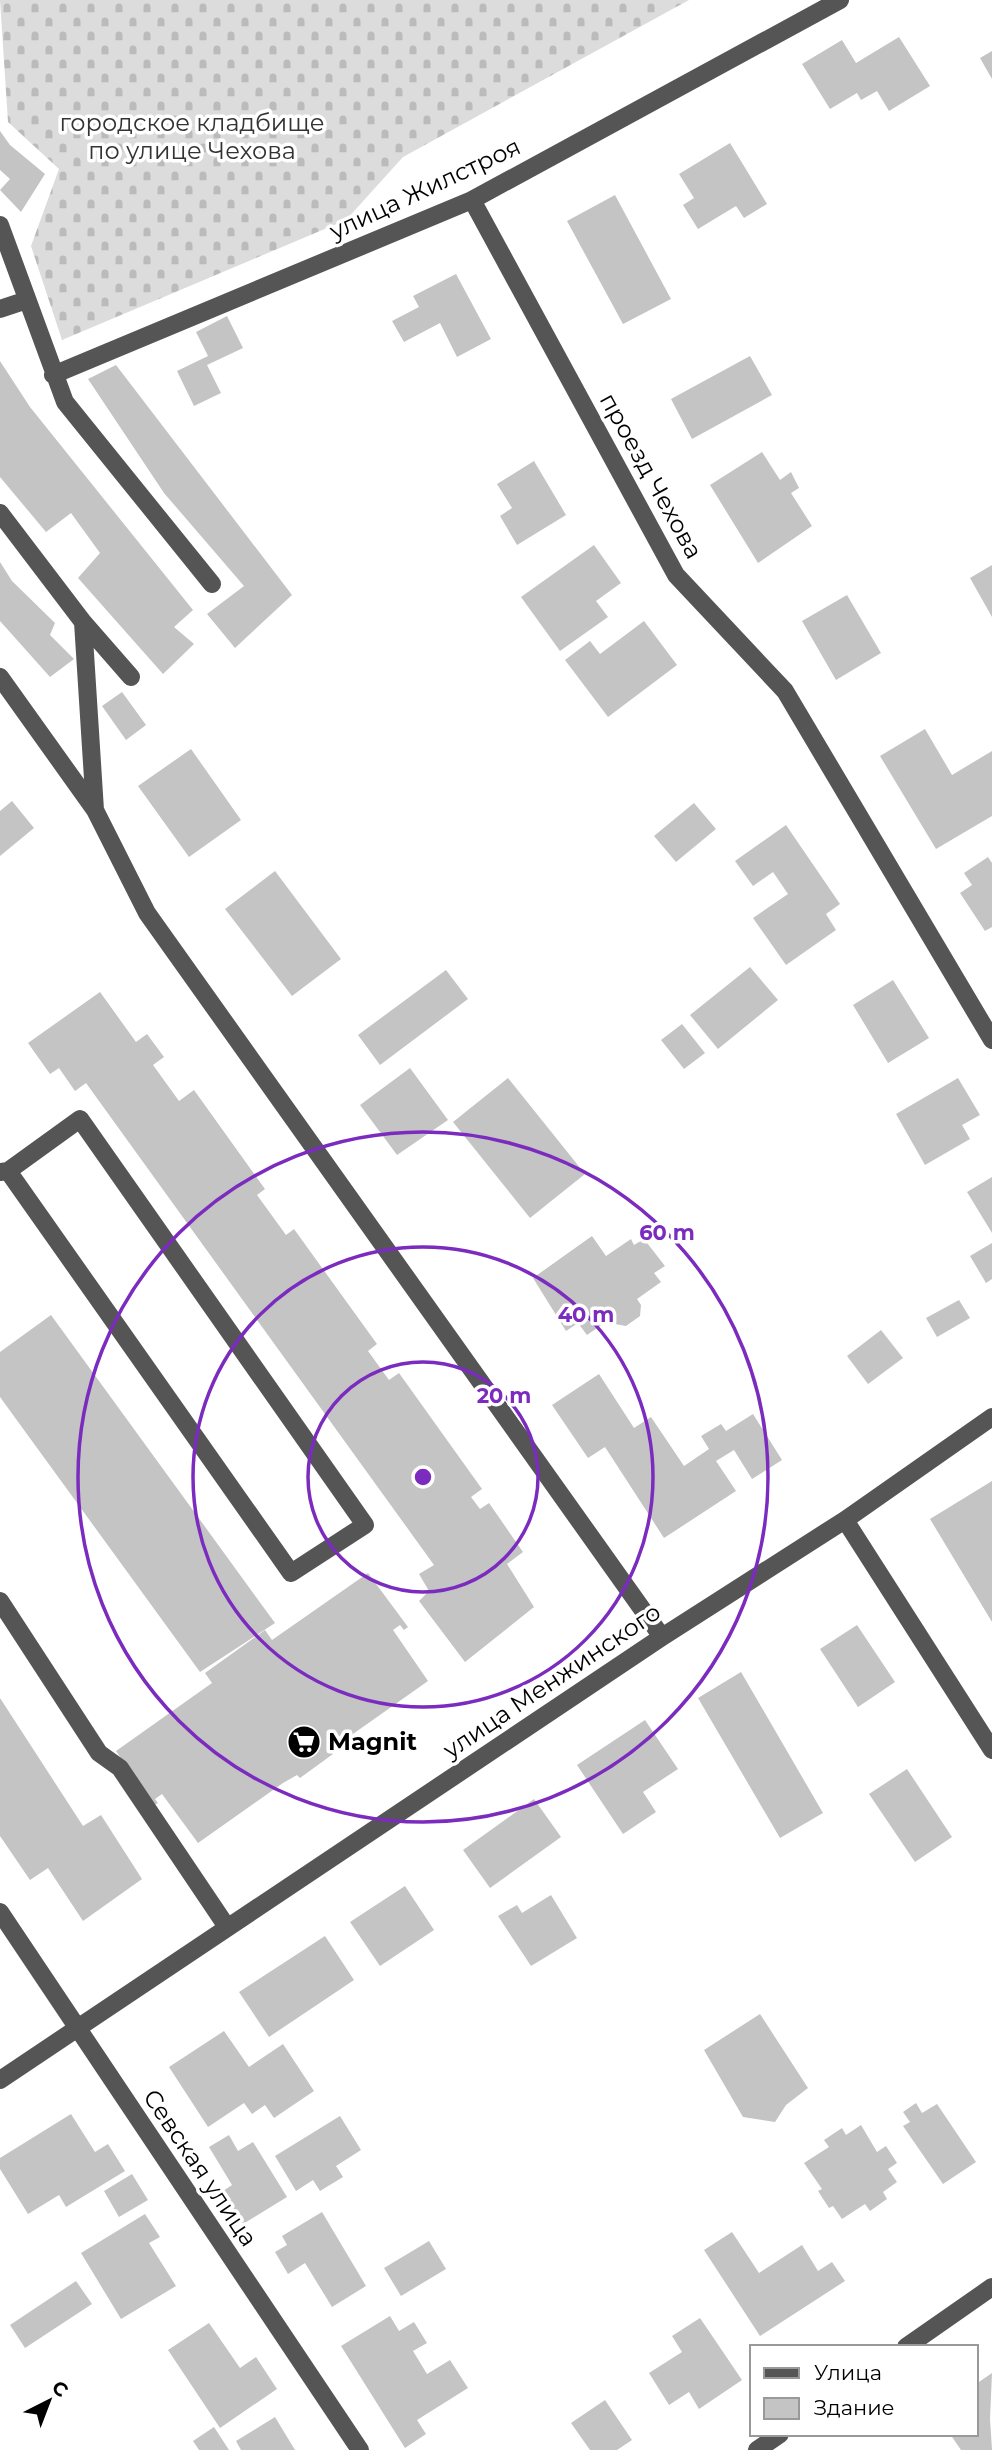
<svg xmlns="http://www.w3.org/2000/svg" width="992" height="2450" font-family="Montserrat,sans-serif">
  <style>
    .cemetery { fill: url(#cemetery-stones) }
    .building { fill: #c4c4c4 }
    .lines { fill: none; stroke-linecap: round; stroke-linejoin: round }
    .minor { stroke: #555; stroke-width: 18 }
    .ring { fill: none; stroke: #7b2cbf; stroke-width: 3.5 }
    .labels { text-anchor: middle; stroke-width: 7; stroke-linejoin: round; paint-order: stroke }
    .park-label { font-size: 24px; fill: #333; stroke: #fff }
    .street-label { font-size: 24px; fill: #000; stroke: #fff }
    .poi-label { font-size: 24px; font-weight: bold; fill: #000; stroke: #fff; text-anchor: start }
    .centre { fill: #7b2cbf; stroke: #fff; stroke-width: 3.5 }
    .ring-label { font-size: 21px; text-anchor: middle; font-weight: bold; fill: #7b2cbf; stroke: #fff; stroke-width: 7; stroke-linejoin: round; paint-order: stroke }
  </style>
  <defs>
    <pattern id="cemetery-stones" width="16" height="16" patternUnits="userSpaceOnUse" patternTransform="scale(1.75)"><rect width="16" height="16" fill="#dcdcdc"/><path d="M2 7V4a2 2 0 0 1 4 0v3zM10 15v-3a2 2 0 0 1 4 0v3z" fill="#bbb"/></pattern>
  </defs>
  <rect width="100%" height="100%" fill="#fff"/>
  <path class="cemetery" d="M 0,0 L 689,0 L 403,157 L 346,220 L 62,340 L 31,246 L 59,169 L 8,122 Z"/>
  <path class="building" d="M 899,37 L 930,86 L 889,111 L 877,91 L 861,100 L 857,93 L 830,109 L 802,64 L 842,40 L 856,63 Z
    M 992,51 L 992,79 L 980,58 Z
    M 0,131 L 10,145 L 45,174 L 21,212 L 0,190 L 10,179 L 0,170 Z
    M 730,143 L 767,204 L 744,218 L 736,206 L 698,229 L 683,205 L 694,198 L 679,174 Z
    M 615,195 L 671,299 L 623,324 L 567,221 Z
    M 456,274 L 491,339 L 457,357 L 440,323 L 404,342 L 392,321 L 419,307 L 413,296 Z
    M 227,316 L 243,348 L 207,365 L 221,393 L 194,406 L 177,371 L 208,356 L 196,332 Z
    M 750,356 L 772,395 L 692,439 L 671,399 Z
    M 0,361 L 30,407 L 193,610 L 174,627 L 194,644 L 163,674 L 78,578 L 100,553 L 71,513 L 46,532 L 0,477 Z
    M 116,365 L 292,595 L 235,648 L 207,614 L 244,586 L 164,493 L 88,379 Z
    M 762,452 L 780,480 L 791,472 L 799,488 L 791,493 L 812,526 L 758,563 L 710,485 Z
    M 534,461 L 566,515 L 517,545 L 500,516 L 512,508 L 497,484 Z
    M 594,545 L 621,583 L 596,601 L 608,617 L 560,651 L 521,597 Z
    M 0,562 L 12,581 L 55,623 L 50,635 L 74,659 L 50,677 L 0,621 Z
    M 992,565 L 992,617 L 970,578 Z
    M 847,595 L 881,653 L 836,680 L 802,621 Z
    M 644,621 L 677,665 L 608,717 L 565,660 L 590,641 L 600,654 Z
    M 122,692 L 146,725 L 126,740 L 102,706 Z
    M 925,729 L 952,775 L 992,751 L 992,816 L 936,849 L 880,756 Z
    M 191,749 L 241,820 L 189,857 L 138,786 Z
    M 12,801 L 34,828 L 0,856 L 0,811 Z
    M 694,803 L 716,829 L 676,862 L 654,836 Z
    M 786,825 L 840,904 L 826,914 L 836,930 L 786,965 L 753,918 L 788,894 L 773,872 L 753,886 L 735,861 Z
    M 988,857 L 992,863 L 992,927 L 985,931 L 960,893 L 972,885 L 964,873 Z
    M 275,871 L 341,959 L 292,996 L 225,909 Z
    M 750,967 L 778,1000 L 718,1049 L 690,1015 Z
    M 446,970 L 468,999 L 380,1065 L 358,1035 Z
    M 893,980 L 929,1038 L 888,1063 L 853,1005 Z
    M 100,992 L 136,1042 L 147,1034 L 164,1057 L 153,1065 L 179,1101 L 194,1090 L 265,1189 L 257,1195 L 286,1235 L 294,1229 L 377,1344 L 368,1351 L 389,1380 L 399,1373 L 482,1489 L 471,1497 L 480,1509 L 489,1503 L 523,1552 L 507,1564 L 534,1607 L 465,1662 L 419,1601 L 429,1591 L 419,1574 L 434,1565 L 86,1083 L 75,1091 L 59,1068 L 50,1074 L 28,1043 Z
    M 682,1024 L 705,1053 L 684,1069 L 661,1040 Z
    M 410,1068 L 448,1120 L 397,1155 L 360,1105 Z
    M 508,1078 L 585,1174 L 530,1218 L 453,1122 Z
    M 958,1078 L 980,1115 L 962,1125 L 970,1139 L 925,1165 L 896,1114 Z
    M 992,1177 L 992,1233 L 967,1192 Z
    M 592,1236 L 606,1256 L 631,1239 L 634,1245 L 644,1239 L 665,1266 L 654,1273 L 661,1282 L 637,1299 L 641,1305 L 640,1316 L 626,1326 L 615,1324 L 610,1319 L 587,1335 L 578,1323 L 566,1331 L 533,1278 Z
    M 992,1243 L 992,1279 L 986,1283 L 970,1256 Z
    M 959,1300 L 970,1318 L 937,1337 L 926,1318 Z
    M 51,1315 L 275,1623 L 200,1672 L 0,1397 L 0,1352 Z
    M 881,1330 L 903,1358 L 868,1384 L 847,1356 Z
    M 599,1374 L 634,1428 L 651,1417 L 684,1466 L 709,1449 L 701,1436 L 721,1424 L 726,1431 L 753,1414 L 782,1460 L 752,1479 L 734,1450 L 716,1461 L 736,1491 L 664,1538 L 605,1447 L 588,1458 L 552,1405 Z
    M 992,1481 L 992,1622 L 930,1519 Z
    M 368,1573 L 408,1627 L 404,1630 L 400,1625 L 393,1630 L 428,1681 L 343,1741 L 330,1751 L 333,1754 L 300,1778 L 297,1775 L 283,1783 L 198,1843 L 162,1794 L 155,1799 L 158,1803 L 153,1806 L 116,1751 L 212,1683 L 205,1673 L 265,1630 L 272,1640 Z
    M 857,1625 L 895,1682 L 858,1707 L 820,1649 Z
    M 741,1672 L 823,1813 L 780,1838 L 698,1698 Z
    M 0,1698 L 83,1826 L 101,1815 L 142,1879 L 83,1921 L 48,1868 L 30,1880 L 0,1836 Z
    M 645,1720 L 678,1769 L 643,1792 L 656,1812 L 623,1834 L 577,1765 Z
    M 907,1769 L 952,1837 L 915,1862 L 869,1794 Z
    M 534,1799 L 561,1837 L 490,1888 L 463,1850 Z
    M 405,1886 L 434,1930 L 380,1966 L 350,1922 Z
    M 551,1895 L 577,1938 L 531,1966 L 498,1916 L 517,1905 L 522,1913 Z
    M 325,1936 L 354,1980 L 269,2037 L 239,1992 Z
    M 760,2014 L 808,2088 L 786,2105 L 775,2122 L 743,2117 L 704,2050 Z
    M 224,2031 L 249,2067 L 283,2044 L 314,2091 L 274,2118 L 265,2105 L 252,2114 L 244,2103 L 208,2127 L 169,2067 Z
    M 916,2103 L 922,2113 L 937,2104 L 976,2162 L 943,2184 L 903,2126 L 910,2122 L 903,2112 Z
    M 71,2114 L 95,2152 L 108,2144 L 125,2171 L 66,2207 L 59,2195 L 28,2214 L 0,2169 L 0,2158 Z
    M 340,2116 L 361,2150 L 336,2166 L 343,2177 L 320,2191 L 313,2180 L 296,2191 L 275,2156 Z
    M 861,2125 L 877,2152 L 886,2146 L 897,2163 L 888,2169 L 897,2182 L 883,2192 L 887,2199 L 870,2211 L 865,2204 L 842,2219 L 833,2206 L 829,2208 L 818,2191 L 822,2189 L 804,2163 L 829,2147 L 824,2140 L 842,2128 L 846,2135 Z
    M 229,2135 L 238,2151 L 253,2142 L 287,2197 L 243,2224 L 223,2191 L 232,2185 L 209,2147 Z
    M 132,2174 L 148,2200 L 119,2217 L 104,2191 Z
    M 322,2212 L 366,2286 L 332,2307 L 305,2263 L 288,2274 L 275,2252 L 287,2245 L 282,2236 Z
    M 145,2214 L 160,2237 L 149,2243 L 176,2286 L 121,2319 L 81,2253 Z
    M 732,2232 L 759,2273 L 802,2245 L 818,2271 L 832,2262 L 845,2281 L 760,2336 L 704,2250 Z
    M 429,2241 L 446,2269 L 401,2296 L 384,2268 Z
    M 76,2281 L 92,2304 L 25,2348 L 10,2325 Z
    M 390,2316 L 399,2331 L 414,2322 L 427,2343 L 413,2351 L 427,2374 L 450,2360 L 468,2388 L 417,2420 L 426,2434 L 405,2448 L 341,2346 Z
    M 700,2318 L 742,2380 L 699,2409 L 689,2392 L 669,2405 L 649,2373 L 682,2352 L 672,2336 Z
    M 209,2323 L 240,2368 L 256,2357 L 277,2389 L 220,2428 L 168,2350 Z
    M 992,2373 L 990,2419 L 992,2450 L 961,2450 L 950,2434 L 976,2434 L 976,2384 Z
    M 605,2400 L 632,2440 L 617,2450 L 590,2450 L 571,2423 Z
    M 275,2417 L 295,2450 L 241,2450 L 236,2441 Z
    M 214,2427 L 229,2450 L 199,2450 L 193,2441 Z"/>
  <g class="lines">
    <path class="minor" d="M 472,200 L 676,575 L 785,691 L 992,1040
      M 0,225 L 65,402 L 212,584
      M 0,309 L 27,300
      M 53,375 L 472,200 L 840,0
      M 0,513 L 83,622 L 131,677
      M 83,622 L 95,810
      M 0,677 L 95,810 L 147,913 L 662,1637
      M 0,1172 L 8,1171 L 291,1573 L 365,1525 L 80,1119 L 8,1171
      M 845,1520 L 992,1750
      M 0,1601 L 99,1753 L 120,1768 L 227,1927
      M 0,1912 L 360,2450
      M 0,2080 L 662,1637 L 845,1520 L 992,1417
      M 906,2347 L 992,2287
      M 757,2450 L 780,2434"/>
  </g>
  <g class="ring">
    <circle cx="423" cy="1477" r="115"/>
    <circle cx="423" cy="1477" r="230"/>
    <circle cx="423" cy="1477" r="345"/>
  </g>
  <defs>
    <symbol id="supermarket-disc" viewBox="-11 -11 22 22"><circle r="9.5" fill="#000" stroke="#fff"/><path d="M-6-5.5h2.5l.6 2H6L4.5 2H-2.5L-4.4-4H-6ZM-1.5 3.2a1.3 1.3 0 1 0 .1 0ZM3 3.2a1.3 1.3 0 1 0 .1 0Z" fill="#fff"/></symbol>
  </defs>
  <g fill-rule="evenodd">
    <use href="#supermarket-disc" x="285" y="1723" width="38" height="38"/>
  </g>
  <g class="labels">
    <g class="park-label">
      <text x="192" y="131">городское кладбище<tspan x="192" dy="28">по улице Чехова</tspan></text>
    </g>
    <g class="street-label">
      <text transform="translate(425 189) rotate(-25)" y="8">улица Жилстроя</text>
      <text transform="translate(651 476) rotate(61)" y="8">проезд Чехова</text>
      <text transform="translate(552 1681) rotate(-34)" y="8">улица Менжинского</text>
      <text transform="translate(200 2168) rotate(56)" y="8">Севская улица</text>
    </g>
    <g class="poi-label">
      <text x="328" y="1750">Magnit</text>
    </g>
  </g>
  <circle cx="423" cy="1477" r="10" class="centre"/>
  <g class="ring-label">
    <text x="667" y="1240">60 m</text>
    <text x="586" y="1322">40 m</text>
    <text x="504" y="1403">20 m</text>
  </g>
  <rect x="750" y="2345" width="228" height="91" fill="#ffffff" stroke="#999999" stroke-width="2"/>
  <rect x="764" y="2368" width="35" height="10" fill="#555555" stroke="#999999" stroke-width="2"/>
  <text x="814" y="2380" font-size="21" fill="#000000">Улица</text>
  <rect x="764" y="2398" width="35" height="21" fill="#c4c4c4" stroke="#999999" stroke-width="2"/>
  <text x="814" y="2415" font-size="21" fill="#000000">Здание</text>
  <g transform="translate(49 2401) rotate(42)" stroke="#ffffff" stroke-width="5" paint-order="stroke">
  <path d="M0-5L12 26L0 18L-12 26Z" fill="#000000"/>
  <text y="-10" font-size="19" font-weight="bold" text-anchor="middle" fill="#000000">С</text>
  </g>
</svg>
